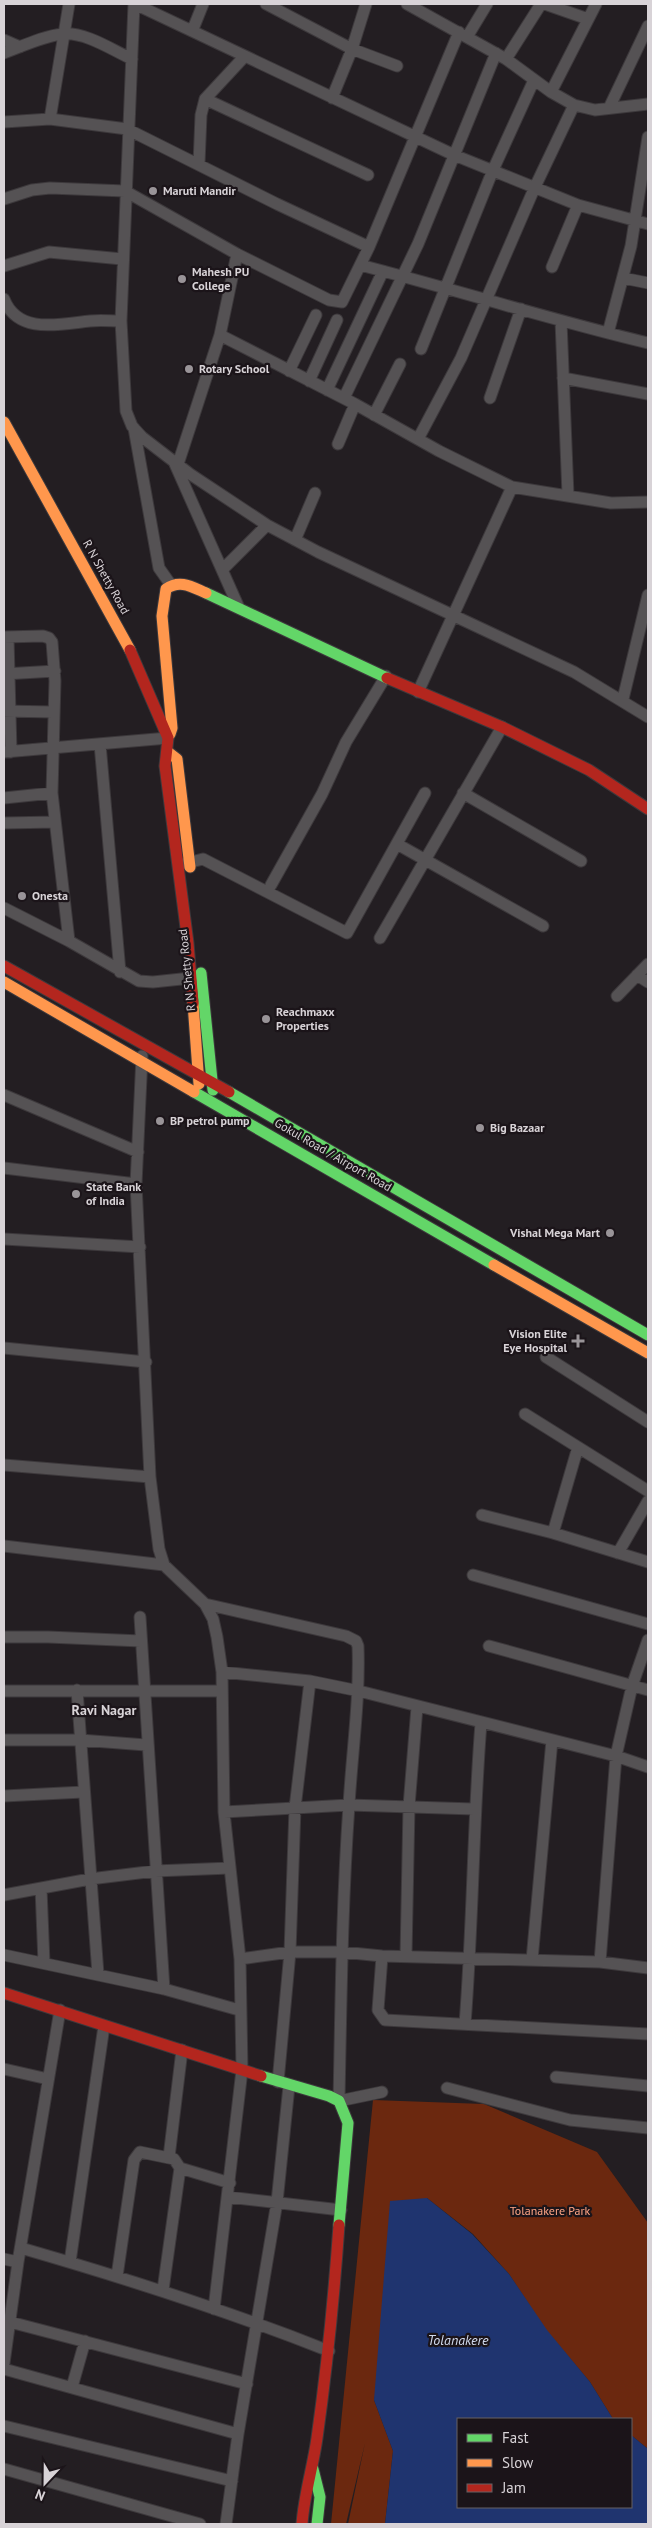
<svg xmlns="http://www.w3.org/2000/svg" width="652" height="2528" font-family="'PT Sans',sans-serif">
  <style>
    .green { fill: #6b280f }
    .water { fill: #1f346f }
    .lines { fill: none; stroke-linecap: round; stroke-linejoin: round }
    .street-casing { stroke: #3d393c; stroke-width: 13 }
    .fast-casing { stroke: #3d393c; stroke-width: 13 }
    .slow-casing { stroke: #3d393c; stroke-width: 13 }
    .jam-casing { stroke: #3d393c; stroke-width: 13 }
    .street { stroke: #555254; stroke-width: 11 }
    .fast { stroke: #63d668; stroke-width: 11 }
    .slow { stroke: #ff974d; stroke-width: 11 }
    .jam { stroke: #b3261e; stroke-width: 11 }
    .poi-dot { fill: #999498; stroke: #1b1419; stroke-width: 2 }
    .labels { text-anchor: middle; stroke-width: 4.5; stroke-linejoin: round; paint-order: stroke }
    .poi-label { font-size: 12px; font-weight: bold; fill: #d8d3d7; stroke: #1b1419; text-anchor: start }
    .street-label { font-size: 12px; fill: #d8d3d7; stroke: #1b1419 }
    .park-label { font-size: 12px; fill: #ffa585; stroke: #1b1419 }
    .neighbourhood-label { font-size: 14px; font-weight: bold; fill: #d8d3d7; stroke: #1b1419 }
    .water-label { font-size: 14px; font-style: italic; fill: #d1daee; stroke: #1b1419 }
  </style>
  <rect width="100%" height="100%" fill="#231e22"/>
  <path class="green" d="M 373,2100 L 484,2104 L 597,2152 L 648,2223 L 648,2449 L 631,2435 L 631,2419 L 613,2419 L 590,2382 L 546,2330 L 509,2274 L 473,2234 L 427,2198 L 374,2400 L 393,2451 L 385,2524 L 348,2524 L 365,2443 L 346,2524 L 331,2524 Z"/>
  <path class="water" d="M 427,2198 L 472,2234 L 509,2274 L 547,2330 L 590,2382 L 613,2419 L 458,2419 L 458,2507 L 631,2507 L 631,2435 L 648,2449 L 648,2524 L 385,2524 L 393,2451 L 374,2400 L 390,2201 Z"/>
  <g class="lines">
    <defs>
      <path id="street" d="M 134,4 L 121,321 L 126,411 L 132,426 L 142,437 L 190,474 L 267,525 L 318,552 L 574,672 L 648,717
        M 135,4 L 454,155 L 578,205 L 648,224
        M 266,4 L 352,49 L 332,98
        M 366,4 L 352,49 L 397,66
        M 407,4 L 506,59 L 551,92 L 574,105 L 595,110 L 648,104
        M 545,4 L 588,19
        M 193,29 L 203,4
        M 467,37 L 487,4
        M 4,40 L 20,47
        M 4,53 C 23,46 43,36 63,34 C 86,32 112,50 132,59
        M 506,59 L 541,4
        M 551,92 L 596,4
        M 205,99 L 368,175
        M 609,108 L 648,26
        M 50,119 L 69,4
        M 4,122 L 50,119 L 127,129 L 277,204 L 369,247
        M 199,164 L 201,115 L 205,99 L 244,57
        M 4,199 L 32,190 L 50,188 L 125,191 L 237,254 L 329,300 L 342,302 L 369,247 L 459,32
        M 237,254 L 220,335 L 355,404 L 439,451 L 512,487 L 611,503 L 648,502
        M 360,265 C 457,290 551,320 648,343
        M 4,266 L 49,252 L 122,259
        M 552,267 L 578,205
        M 623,278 L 648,283
        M 4,299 C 18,335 60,324 90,321 C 100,320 111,321 121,321
        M 561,321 L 568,495
        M 608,333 L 631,246 L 648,137
        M 421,349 L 493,170 L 534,80
        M 289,371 L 316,315
        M 563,378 L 648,394
        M 309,381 L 337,320
        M 327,390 L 383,271
        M 344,398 L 418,244 L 496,53
        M 490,398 L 521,309
        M 374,415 L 400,364
        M 134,428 L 159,568 L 171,585
        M 418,439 L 461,358 L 534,189 L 574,105
        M 338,444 L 355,404
        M 175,464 L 239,608
        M 178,464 L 220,335
        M 295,540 L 315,493
        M 222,570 L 267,525
        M 4,637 L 43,636 L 49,638 L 52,642 L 55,681 L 52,793 L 69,941
        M 8,637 L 11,752
        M 4,674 L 55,671
        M 418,692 L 512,487
        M 623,699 L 648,595
        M 4,711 L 53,712
        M 100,744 L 120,972
        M 4,752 L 168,738
        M 463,793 L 581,861
        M 4,798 L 52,793
        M 4,823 L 55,822
        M 397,844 L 543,926
        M 183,864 L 203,859 L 347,933 L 425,793
        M 271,885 L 322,794 L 346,742 L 386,676
        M 4,908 L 69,941 L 139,981 L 153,982 L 191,978
        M 380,938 L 502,727
        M 637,975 L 648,982
        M 617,996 L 648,964
        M 142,1056 L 136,1184 L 150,1477 L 159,1549 L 164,1565 L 205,1604 L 213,1619 L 217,1637 L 222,1672 L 224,1812 L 240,1959 L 242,2070 L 214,2309
        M 4,1095 L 138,1152
        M 4,1168 L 136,1184
        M 4,1239 L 140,1247
        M 4,1348 L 146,1362
        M 546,1357 L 648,1422
        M 525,1414 L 648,1491
        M 4,1465 L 150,1477
        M 482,1515 L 553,1533 L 648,1562
        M 553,1533 L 578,1447
        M 4,1546 L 164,1565
        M 618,1553 L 648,1501
        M 473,1575 L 648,1624
        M 205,1604 L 346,1636 L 356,1641 L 358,1646 C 360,1699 352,1752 349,1805 C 342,1903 341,2002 339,2101 L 382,2092
        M 140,1617 L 164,1989
        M 4,1637 L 48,1637 L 141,1641
        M 489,1646 L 648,1690
        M 222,1672 L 310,1681 L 359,1691 L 616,1756 L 648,1767
        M 77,1690 L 98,1974
        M 4,1691 L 222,1691
        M 4,1740 L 80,1740 L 146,1745
        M 4,1796 L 83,1792
        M 224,1812 L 349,1805 L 474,1809
        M 41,1888 L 44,1963
        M 4,1895 L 90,1879 L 155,1871 L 230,1868
        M 4,1955 L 164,1989 L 239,2010
        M 382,1956 L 378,2010 L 385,2020 L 648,2034
        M 406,1956 L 409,1806 L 417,1707
        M 240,1959 L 290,1952 L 342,1952 L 382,1956 L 600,1962 L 648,1968
        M 532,1960 L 552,1740
        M 600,1962 L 616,1756 L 632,1686 L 648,1640
        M 465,2024 C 473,1923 473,1823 481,1723
        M 4,2069 L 48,2079
        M 556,2077 L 648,2086
        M 278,2082 L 290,1952 L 295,1808 L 310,1681
        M 447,2088 L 570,2120 L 648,2128
        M 169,2157 L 182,2050
        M 180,2168 L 230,2183
        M 228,2197 L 341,2210
        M 21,2248 C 125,2278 228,2311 329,2351
        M 4,2259 L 18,2262
        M 70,2262 L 104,2026
        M 117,2276 L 134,2160 L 140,2152 L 174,2159 L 180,2168 L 163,2290
        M 10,2322 L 247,2384
        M 4,2363 L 18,2262 L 60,2010
        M 4,2369 L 238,2434
        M 72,2387 L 85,2341
        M 4,2426 L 232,2481
        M 4,2469 L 200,2524
        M 226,2524 L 238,2434 L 277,2202 L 289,2086"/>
      <path id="fast" d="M 206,593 L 387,678
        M 201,973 L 213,1090
        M 194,1092 L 494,1265
        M 229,1092 L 648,1335
        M 261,2076 L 329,2096 L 339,2101 L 348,2123 L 339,2225
        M 313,2469 L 320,2497 L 317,2524"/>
      <path id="slow" d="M 4,422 L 130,650
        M 170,734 L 172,728 L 162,616 L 166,589 C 180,579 192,587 206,593
        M 168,752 L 177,759 L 190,867
        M 4,982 L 194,1092
        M 193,1003 L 199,1084
        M 494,1265 L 648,1353"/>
      <path id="jam" d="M 130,650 L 168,738 L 165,766 L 188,943 L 193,1003
        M 387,678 L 502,727 L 589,770 L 648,809
        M 4,966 L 229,1092
        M 4,1993 L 261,2076
        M 302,2524 C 304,2495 313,2467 317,2438 C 327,2367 334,2297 339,2225"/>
    </defs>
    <use href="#street" class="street-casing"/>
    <use href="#fast" class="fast-casing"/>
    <use href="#slow" class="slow-casing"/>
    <use href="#jam" class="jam-casing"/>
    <use href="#street" class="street"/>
    <use href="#fast" class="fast"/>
    <use href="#slow" class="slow"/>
    <use href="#jam" class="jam"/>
  </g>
  <g class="poi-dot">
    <circle cx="153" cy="191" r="5"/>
    <circle cx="182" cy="279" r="5"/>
    <circle cx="189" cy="369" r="5"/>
    <circle cx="22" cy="896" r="5"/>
    <circle cx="266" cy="1019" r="5"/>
    <circle cx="160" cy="1121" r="5"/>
    <circle cx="480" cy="1128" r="5"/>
    <circle cx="76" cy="1194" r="5"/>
    <circle cx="610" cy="1233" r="5"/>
    <path d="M575.5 1333.5h5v5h5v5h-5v5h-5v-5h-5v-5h5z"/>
  </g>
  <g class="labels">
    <g class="poi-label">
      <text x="163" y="195">Maruti Mandir</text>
      <text x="192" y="276">Mahesh PU<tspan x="192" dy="14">College</tspan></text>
      <text x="199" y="373">Rotary School</text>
      <text x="32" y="900">Onesta</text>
      <text x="276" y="1016">Reachmaxx<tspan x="276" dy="14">Properties</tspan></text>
      <text x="170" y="1125">BP petrol pump</text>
      <text x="490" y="1132">Big Bazaar</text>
      <text x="86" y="1191">State Bank<tspan x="86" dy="14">of India</tspan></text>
      <text x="600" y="1237" text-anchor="end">Vishal Mega Mart</text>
      <text x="567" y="1338" text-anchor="end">Vision Elite<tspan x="567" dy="14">Eye Hospital</tspan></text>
    </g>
    <g class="street-label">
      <text transform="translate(106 577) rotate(61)" y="4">R N Shetty Road</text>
      <text transform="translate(187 970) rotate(-96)" y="4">R N Shetty Road</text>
      <text transform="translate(333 1155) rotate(30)" y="4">Gokul Road / Airport Road</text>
    </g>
    <g class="park-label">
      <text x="550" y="2215">Tolanakere Park</text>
    </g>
    <g class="neighbourhood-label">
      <text x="104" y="1715">Ravi Nagar</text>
    </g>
    <g class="water-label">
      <text x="458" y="2345">Tolanakere</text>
    </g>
  </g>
  <rect width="652" height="2528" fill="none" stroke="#d8d3d7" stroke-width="10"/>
  <rect x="457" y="2418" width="175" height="90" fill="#1b1419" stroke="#676065"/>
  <rect x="467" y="2434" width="25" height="8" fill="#63d668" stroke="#676065"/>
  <text x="502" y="2443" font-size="15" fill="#d8d3d7">Fast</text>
  <rect x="467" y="2459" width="25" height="8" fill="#ff974d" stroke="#676065"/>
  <text x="502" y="2468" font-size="15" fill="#d8d3d7">Slow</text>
  <rect x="467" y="2484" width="25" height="8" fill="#b3261e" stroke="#676065"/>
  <text x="502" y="2493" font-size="15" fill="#d8d3d7">Jam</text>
  <g transform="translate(45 2483) rotate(202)" stroke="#1b1419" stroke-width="4" paint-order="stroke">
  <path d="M0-4L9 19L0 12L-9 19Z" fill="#d8d3d7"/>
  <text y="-8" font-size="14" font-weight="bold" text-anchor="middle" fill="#d8d3d7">N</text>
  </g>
</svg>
